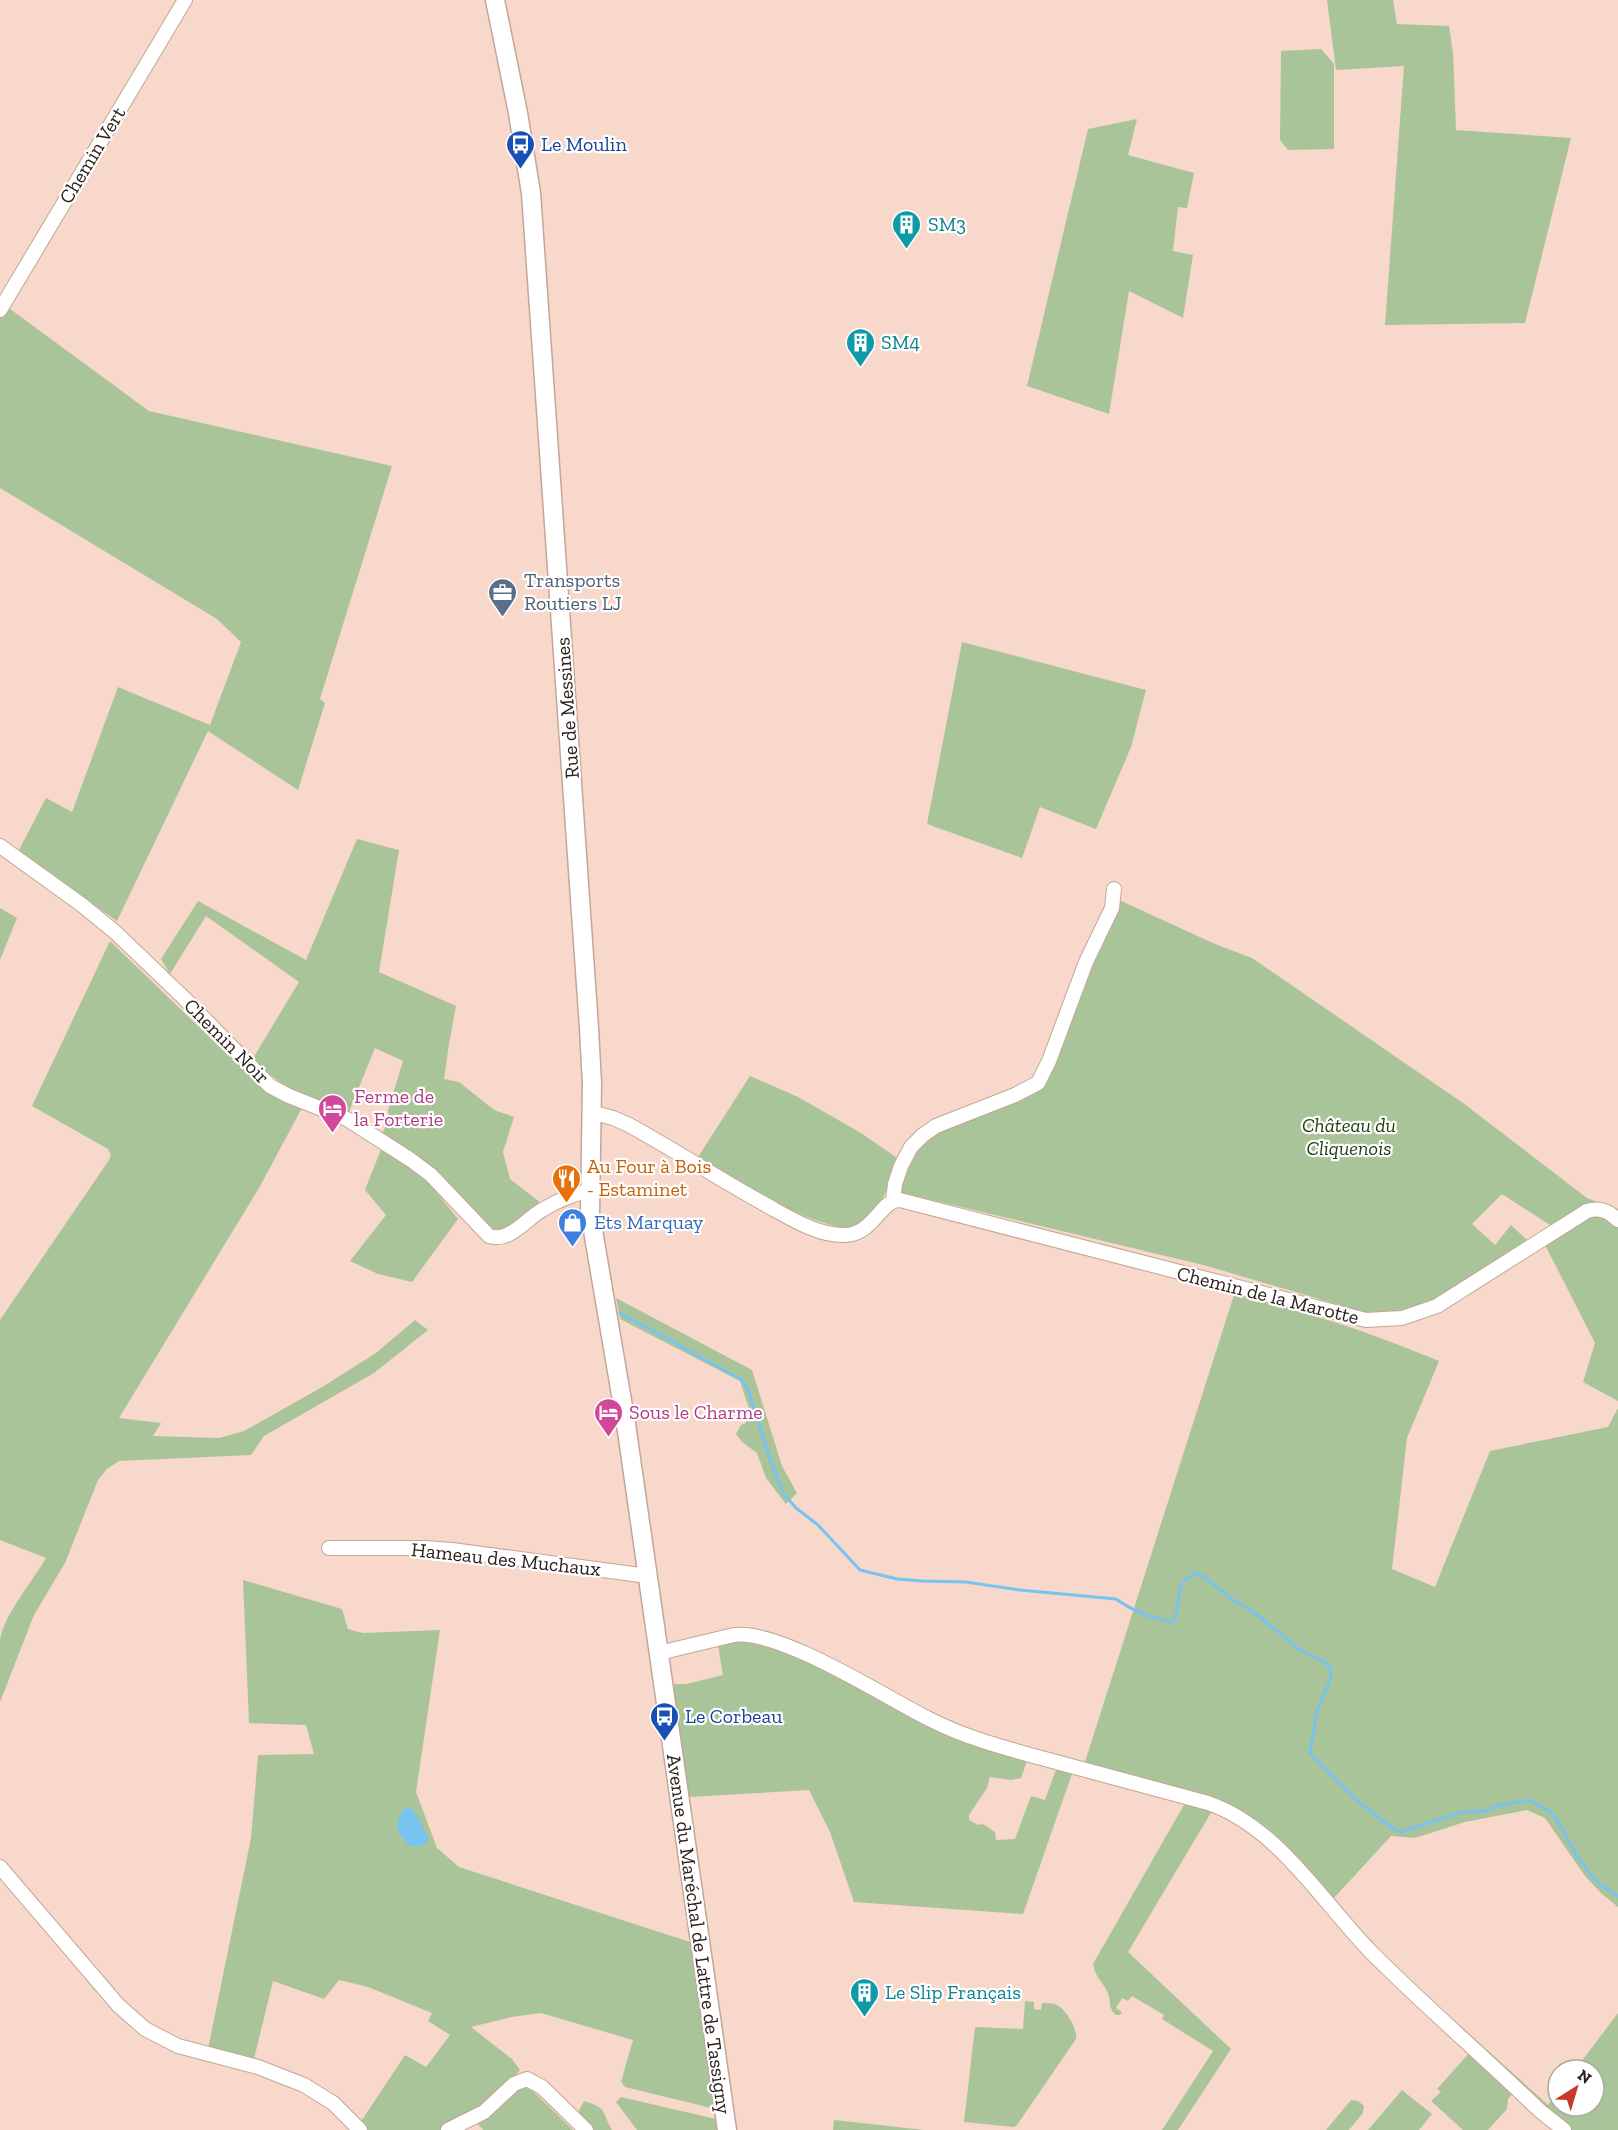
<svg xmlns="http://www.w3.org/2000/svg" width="1618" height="2130" font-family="'Zilla Slab',serif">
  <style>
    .green { fill: #aac49a }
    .water { fill: #78c3f0 }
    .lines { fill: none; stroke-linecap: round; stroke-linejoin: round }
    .stream { stroke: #78c3f0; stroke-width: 3 }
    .minor-casing { stroke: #c3a699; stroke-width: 16 }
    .major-casing { stroke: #c3a699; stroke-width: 21 }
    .minor { stroke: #fff; stroke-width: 14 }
    .major { stroke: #fff; stroke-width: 18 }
    .labels { text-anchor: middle; stroke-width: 4.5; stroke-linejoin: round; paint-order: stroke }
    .transit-label { font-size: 20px; fill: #164399; stroke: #fff; text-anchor: start }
    .street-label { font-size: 20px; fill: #2b201b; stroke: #fff }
    .culture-label { font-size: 20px; fill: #0d838f; stroke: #fff; text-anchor: start }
    .service-label { font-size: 20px; fill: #4e5e75; stroke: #fff; text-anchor: start }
    .hotel-label { font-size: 20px; fill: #b23c85; stroke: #fff; text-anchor: start }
    .park-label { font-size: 20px; font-style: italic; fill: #243d10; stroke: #fff }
    .food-label { font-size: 20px; fill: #c56008; stroke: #fff; text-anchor: start }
    .shop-label { font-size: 20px; fill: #366cbe; stroke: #fff; text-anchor: start }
  </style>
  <rect width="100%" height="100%" fill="#f7d8cb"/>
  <path class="green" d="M 1327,0 L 1393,0 L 1397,24 L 1449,26 L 1453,53 L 1456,130 L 1571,138 L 1525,323 L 1385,325 L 1404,66 L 1336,70 Z
    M 1321,49 L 1334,64 L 1334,149 L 1288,150 L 1280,140 L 1281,51 Z
    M 1137,119 L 1128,155 L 1194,173 L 1187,208 L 1178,207 L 1173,251 L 1193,255 L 1183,318 L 1129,291 L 1109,414 L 1027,386 L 1088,129 Z
    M 6,306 L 149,411 L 392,466 L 320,699 L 325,703 L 298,790 L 208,731 L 117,921 L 18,852 L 46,798 L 72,812 L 118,687 L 210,725 L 241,642 L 217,619 L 0,488 L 0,317 Z
    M 962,642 L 1146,690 L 1131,747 L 1096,829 L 1040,807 L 1022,858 L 927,824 Z
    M 357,839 L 399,850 L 379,972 L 456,1006 L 449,1044 L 444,1079 L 459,1082 L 494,1110 L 514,1117 L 503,1152 L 510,1179 L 541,1203 L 503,1233 L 492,1232 L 406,1148 L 382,1134 L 389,1118 L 388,1110 L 403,1061 L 375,1048 L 349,1112 L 287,1088 L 252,1060 L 299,982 L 206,916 L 170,974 L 161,959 L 198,901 L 306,960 Z
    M 1119,900 L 1215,944 L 1252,958 L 1463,1103 L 1587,1198 L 1618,1210 L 1618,1401 L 1583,1382 L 1595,1343 L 1539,1233 L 1550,1225 L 1502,1194 L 1472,1224 L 1495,1245 L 1511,1225 L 1528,1241 L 1432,1302 L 1401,1313 L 1380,1317 L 1207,1266 L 899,1192 L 913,1152 L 930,1133 L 1039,1088 Z
    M 0,908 L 17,918 L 0,960 Z
    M 110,941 L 254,1080 L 302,1108 L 259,1188 L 119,1418 L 161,1423 L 153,1436 L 219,1438 L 244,1431 L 324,1386 L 376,1353 L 415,1320 L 428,1330 L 374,1373 L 264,1436 L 251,1455 L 119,1461 L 107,1469 L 98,1480 L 65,1563 L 34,1615 L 0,1702 C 0,1682 0,1660 0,1640 C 4,1614 33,1581 46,1558 L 0,1540 L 0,1320 L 109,1160 L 111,1155 L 108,1149 L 32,1106 Z
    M 750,1076 L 798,1097 L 861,1133 L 900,1160 L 879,1207 L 854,1230 C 796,1221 747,1186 698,1157 Z
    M 382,1147 L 429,1183 L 458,1219 L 412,1282 L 378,1274 L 350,1261 L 386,1215 L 365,1190 Z
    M 1234,1295 C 1307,1311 1371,1333 1439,1361 L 1407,1438 L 1392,1569 L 1435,1587 L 1490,1451 L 1608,1427 L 1618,1408 L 1618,1907 L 1601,1893 L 1585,1876 L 1545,1818 L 1527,1810 L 1465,1822 L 1415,1838 L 1391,1836 L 1333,1899 L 1379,1950 L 1413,1983 L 1548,2105 L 1558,2092 L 1558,2106 L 1594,2106 L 1594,2070 L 1575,2070 L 1618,2013 L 1618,2130 L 1557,2130 L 1514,2092 L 1508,2099 L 1507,2109 L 1488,2130 L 1463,2130 L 1431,2101 L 1441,2092 L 1437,2089 L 1470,2052 C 1435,2020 1397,1990 1365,1956 C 1321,1909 1272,1836 1212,1811 L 1128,1952 L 1231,2049 L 1178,2130 L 1162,2130 L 1213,2051 L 1162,2019 L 1164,2015 L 1132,1996 L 1128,2001 L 1122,1998 L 1116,2008 L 1122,2012 L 1120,2015 L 1116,2015 C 1107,2007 1112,2001 1107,1991 C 1102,1981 1095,1977 1093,1964 L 1185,1803 L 1204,1795 L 1084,1765 Z
    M 616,1298 L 752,1370 L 782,1466 L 797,1493 L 786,1504 L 766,1478 L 757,1453 L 742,1442 L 736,1434 L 741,1425 L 746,1423 L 745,1418 L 751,1415 L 740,1381 L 620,1319 Z
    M 243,1580 L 342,1609 L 348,1629 L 363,1633 L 440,1630 L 416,1792 L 437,1848 L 459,1867 L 693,1943 L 715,2109 L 625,2087 L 621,2082 L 633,2040 L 541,2013 L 512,2017 L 471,2027 L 512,2059 L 520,2070 L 493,2101 L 476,2113 L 440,2130 L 366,2130 L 360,2123 L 405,2055 L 426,2067 L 450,2035 L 428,2021 L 432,2013 L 368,1987 L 339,1980 L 324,1999 L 273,1981 L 254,2059 L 208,2049 L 251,1838 L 258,1755 L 314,1754 L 306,1725 L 249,1723 Z
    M 739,1628 L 766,1633 L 973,1735 L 967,1743 L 1027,1761 L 1021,1778 L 1011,1780 L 990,1777 L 987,1788 L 969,1815 L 969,1820 L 978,1825 L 983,1824 L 995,1832 L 996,1840 L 1015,1839 L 1031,1796 L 1045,1800 L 1057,1767 L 1073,1771 L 1023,1914 L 854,1902 L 830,1832 L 809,1790 L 689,1797 L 671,1684 L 686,1684 L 723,1675 L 716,1633 Z
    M 1025,2001 L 1034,2002 L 1034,2009 L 1041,2010 L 1042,2003 C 1046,2003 1053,2003 1057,2005 C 1066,2010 1078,2029 1076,2039 L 1017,2125 L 1014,2127 L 964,2122 L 975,2027 L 1023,2029 Z
    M 521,2085 L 533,2091 L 573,2130 L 483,2130 L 477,2123 L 499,2109 Z
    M 1402,2090 L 1432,2114 L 1419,2130 L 1368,2130 Z
    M 621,2097 L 716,2119 L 717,2130 L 637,2130 L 616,2102 Z
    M 1351,2100 L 1358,2101 L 1364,2106 L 1363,2113 L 1349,2130 L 1326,2130 Z
    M 584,2101 C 608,2108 601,2111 612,2130 L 593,2130 L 577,2114 Z
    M 834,2120 L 925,2130 L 833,2130 Z"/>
  <path class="water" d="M 410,1808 C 419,1815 423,1829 429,1839 C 425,1847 417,1846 409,1846 L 397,1830 L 398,1821 L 403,1809 Z"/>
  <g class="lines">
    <path class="stream" d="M 620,1313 L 742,1380 L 748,1390 L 774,1471 L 784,1494 L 796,1508 L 818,1525 L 860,1570 L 897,1579 L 922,1581 L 966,1582 L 1020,1590 L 1116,1599 C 1133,1611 1153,1619 1173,1622 C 1184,1603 1170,1585 1196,1573 L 1203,1576 L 1233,1600 L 1255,1613 L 1300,1650 L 1323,1661 L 1331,1669 L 1331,1678 L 1317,1710 L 1310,1753 C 1334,1779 1369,1815 1400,1832 L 1463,1812 L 1485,1811 L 1500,1805 L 1529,1800 L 1548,1810 L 1556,1818 L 1577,1856 L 1589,1872 L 1598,1883 L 1618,1896"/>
    <defs>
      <path id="minor" d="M 0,310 L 185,0
        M 0,846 L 82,905 L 115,932 L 185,999 L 270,1086 L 289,1096 L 347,1119 L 411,1160 L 431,1175 L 489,1236 C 509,1243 526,1219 542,1210 C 555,1202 574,1194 589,1191
        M 591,1112 L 613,1118 L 629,1125 C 676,1151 721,1180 768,1206 C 790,1218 818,1236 845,1235 C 874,1234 881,1199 900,1200 L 1366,1320 L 1402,1318 L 1437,1306 L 1587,1211 C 1600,1207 1608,1211 1618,1220
        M 893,1201 L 895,1184 L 901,1166 L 911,1147 L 923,1135 L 936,1126 L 1015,1095 L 1038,1083 L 1049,1061 L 1086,962 L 1112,908 L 1114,889
        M 329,1548 L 425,1548 L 452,1550 L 648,1576
        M 659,1653 L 734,1635 C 780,1629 885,1697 929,1719 C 966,1738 1005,1748 1045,1759 C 1099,1774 1154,1788 1208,1803 C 1278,1827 1322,1902 1372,1953 C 1426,2007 1484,2057 1539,2110 L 1564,2130
        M 0,1867 L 118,2005 L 145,2029 L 178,2046 L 258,2067 L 304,2085 L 333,2103 L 360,2130
        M 448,2130 L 484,2112 L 514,2084 L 527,2079 L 542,2087 L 586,2130"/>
      <path id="major" d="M 495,0 L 518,113 L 531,193 L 589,1028 L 592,1084 L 590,1213 L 626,1424 L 727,2130"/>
    </defs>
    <use href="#minor" class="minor-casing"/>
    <use href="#major" class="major-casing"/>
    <use href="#minor" class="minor"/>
    <use href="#major" class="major"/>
  </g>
  <defs>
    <symbol id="bus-pin" viewBox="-11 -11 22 30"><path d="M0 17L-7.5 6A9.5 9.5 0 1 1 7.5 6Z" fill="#1a4fb4" stroke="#fff"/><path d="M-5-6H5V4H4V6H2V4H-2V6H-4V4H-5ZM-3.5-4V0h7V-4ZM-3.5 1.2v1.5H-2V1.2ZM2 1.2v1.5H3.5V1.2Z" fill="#fff"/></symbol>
    <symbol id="building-pin" viewBox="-11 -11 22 30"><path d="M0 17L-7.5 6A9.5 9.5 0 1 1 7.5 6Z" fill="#0f9aa8" stroke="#fff"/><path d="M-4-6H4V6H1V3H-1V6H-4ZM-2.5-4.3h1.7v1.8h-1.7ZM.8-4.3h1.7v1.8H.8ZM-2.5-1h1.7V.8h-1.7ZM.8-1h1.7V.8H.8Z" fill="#fff"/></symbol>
    <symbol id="office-pin" viewBox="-11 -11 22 30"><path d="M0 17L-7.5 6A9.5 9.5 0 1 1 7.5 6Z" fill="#5c6f8a" stroke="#fff"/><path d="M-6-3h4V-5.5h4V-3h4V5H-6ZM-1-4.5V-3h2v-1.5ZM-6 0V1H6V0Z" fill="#fff"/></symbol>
    <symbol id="hotel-pin" viewBox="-11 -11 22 30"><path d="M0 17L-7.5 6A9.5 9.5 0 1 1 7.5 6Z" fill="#d1479c" stroke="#fff"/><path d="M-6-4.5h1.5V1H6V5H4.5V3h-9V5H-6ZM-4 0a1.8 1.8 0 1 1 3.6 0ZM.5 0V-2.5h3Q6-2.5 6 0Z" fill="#fff"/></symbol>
    <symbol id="restaurant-pin" viewBox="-11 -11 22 30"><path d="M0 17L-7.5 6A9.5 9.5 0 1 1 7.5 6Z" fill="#e8710a" stroke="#fff"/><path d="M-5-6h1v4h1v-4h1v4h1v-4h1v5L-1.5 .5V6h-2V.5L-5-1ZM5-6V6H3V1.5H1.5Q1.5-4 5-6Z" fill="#fff"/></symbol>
    <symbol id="shop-pin" viewBox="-11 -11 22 30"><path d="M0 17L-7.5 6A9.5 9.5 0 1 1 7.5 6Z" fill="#3f7fe0" stroke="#fff"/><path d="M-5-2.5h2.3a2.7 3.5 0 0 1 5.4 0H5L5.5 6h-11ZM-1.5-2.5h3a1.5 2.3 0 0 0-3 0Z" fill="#fff"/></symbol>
  </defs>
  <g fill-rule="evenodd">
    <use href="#bus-pin" x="504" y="128" width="33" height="45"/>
    <use href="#building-pin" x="890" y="208" width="33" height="45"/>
    <use href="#building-pin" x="844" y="326" width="33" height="45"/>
    <use href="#office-pin" x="486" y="576" width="33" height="45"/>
    <use href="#hotel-pin" x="316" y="1092" width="33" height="45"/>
    <use href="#restaurant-pin" x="550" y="1162" width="33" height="45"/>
    <use href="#shop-pin" x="556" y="1206" width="33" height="45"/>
    <use href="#hotel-pin" x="592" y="1396" width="33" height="45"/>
    <use href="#bus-pin" x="648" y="1700" width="33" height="45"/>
    <use href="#building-pin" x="848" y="1976" width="33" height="45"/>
  </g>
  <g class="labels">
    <g class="transit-label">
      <text x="541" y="151">Le Moulin</text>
      <text x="685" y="1723">Le Corbeau</text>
    </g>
    <g class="street-label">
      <text transform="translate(92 155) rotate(-59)" y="7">Chemin Vert</text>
      <text transform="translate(567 708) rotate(-94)" y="7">Rue de Messines</text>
      <text transform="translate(227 1041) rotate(45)" y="7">Chemin Noir</text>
      <text transform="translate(1268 1295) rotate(14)" y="7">Chemin de la Marotte</text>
      <text transform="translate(506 1559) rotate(6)" y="7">Hameau des Muchaux</text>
      <text transform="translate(699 1934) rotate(82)" y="7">Avenue du Maréchal de Lattre de Tassigny</text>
    </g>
    <g class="culture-label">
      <text x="928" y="231">SM3</text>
      <text x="881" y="349">SM4</text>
      <text x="885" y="1999">Le Slip Français</text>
    </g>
    <g class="service-label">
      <text x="524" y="587">Transports<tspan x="524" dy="23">Routiers LJ</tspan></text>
    </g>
    <g class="hotel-label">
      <text x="354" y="1103">Ferme de<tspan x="354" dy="23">la Forterie</tspan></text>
      <text x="629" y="1419">Sous le Charme</text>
    </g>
    <g class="park-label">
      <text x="1349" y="1132">Château du<tspan x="1349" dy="23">Cliquenois</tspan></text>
    </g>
    <g class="food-label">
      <text x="587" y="1173">Au Four à Bois<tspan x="587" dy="23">- Estaminet</tspan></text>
    </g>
    <g class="shop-label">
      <text x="594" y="1229">Ets Marquay</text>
    </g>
  </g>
  <g transform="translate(1576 2088) rotate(37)"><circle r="28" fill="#ffffff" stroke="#aaa6a4" stroke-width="1.5"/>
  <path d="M0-4.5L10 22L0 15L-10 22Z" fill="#c73a2a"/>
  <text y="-9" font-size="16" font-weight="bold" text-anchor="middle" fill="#2b201b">N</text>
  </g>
</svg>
